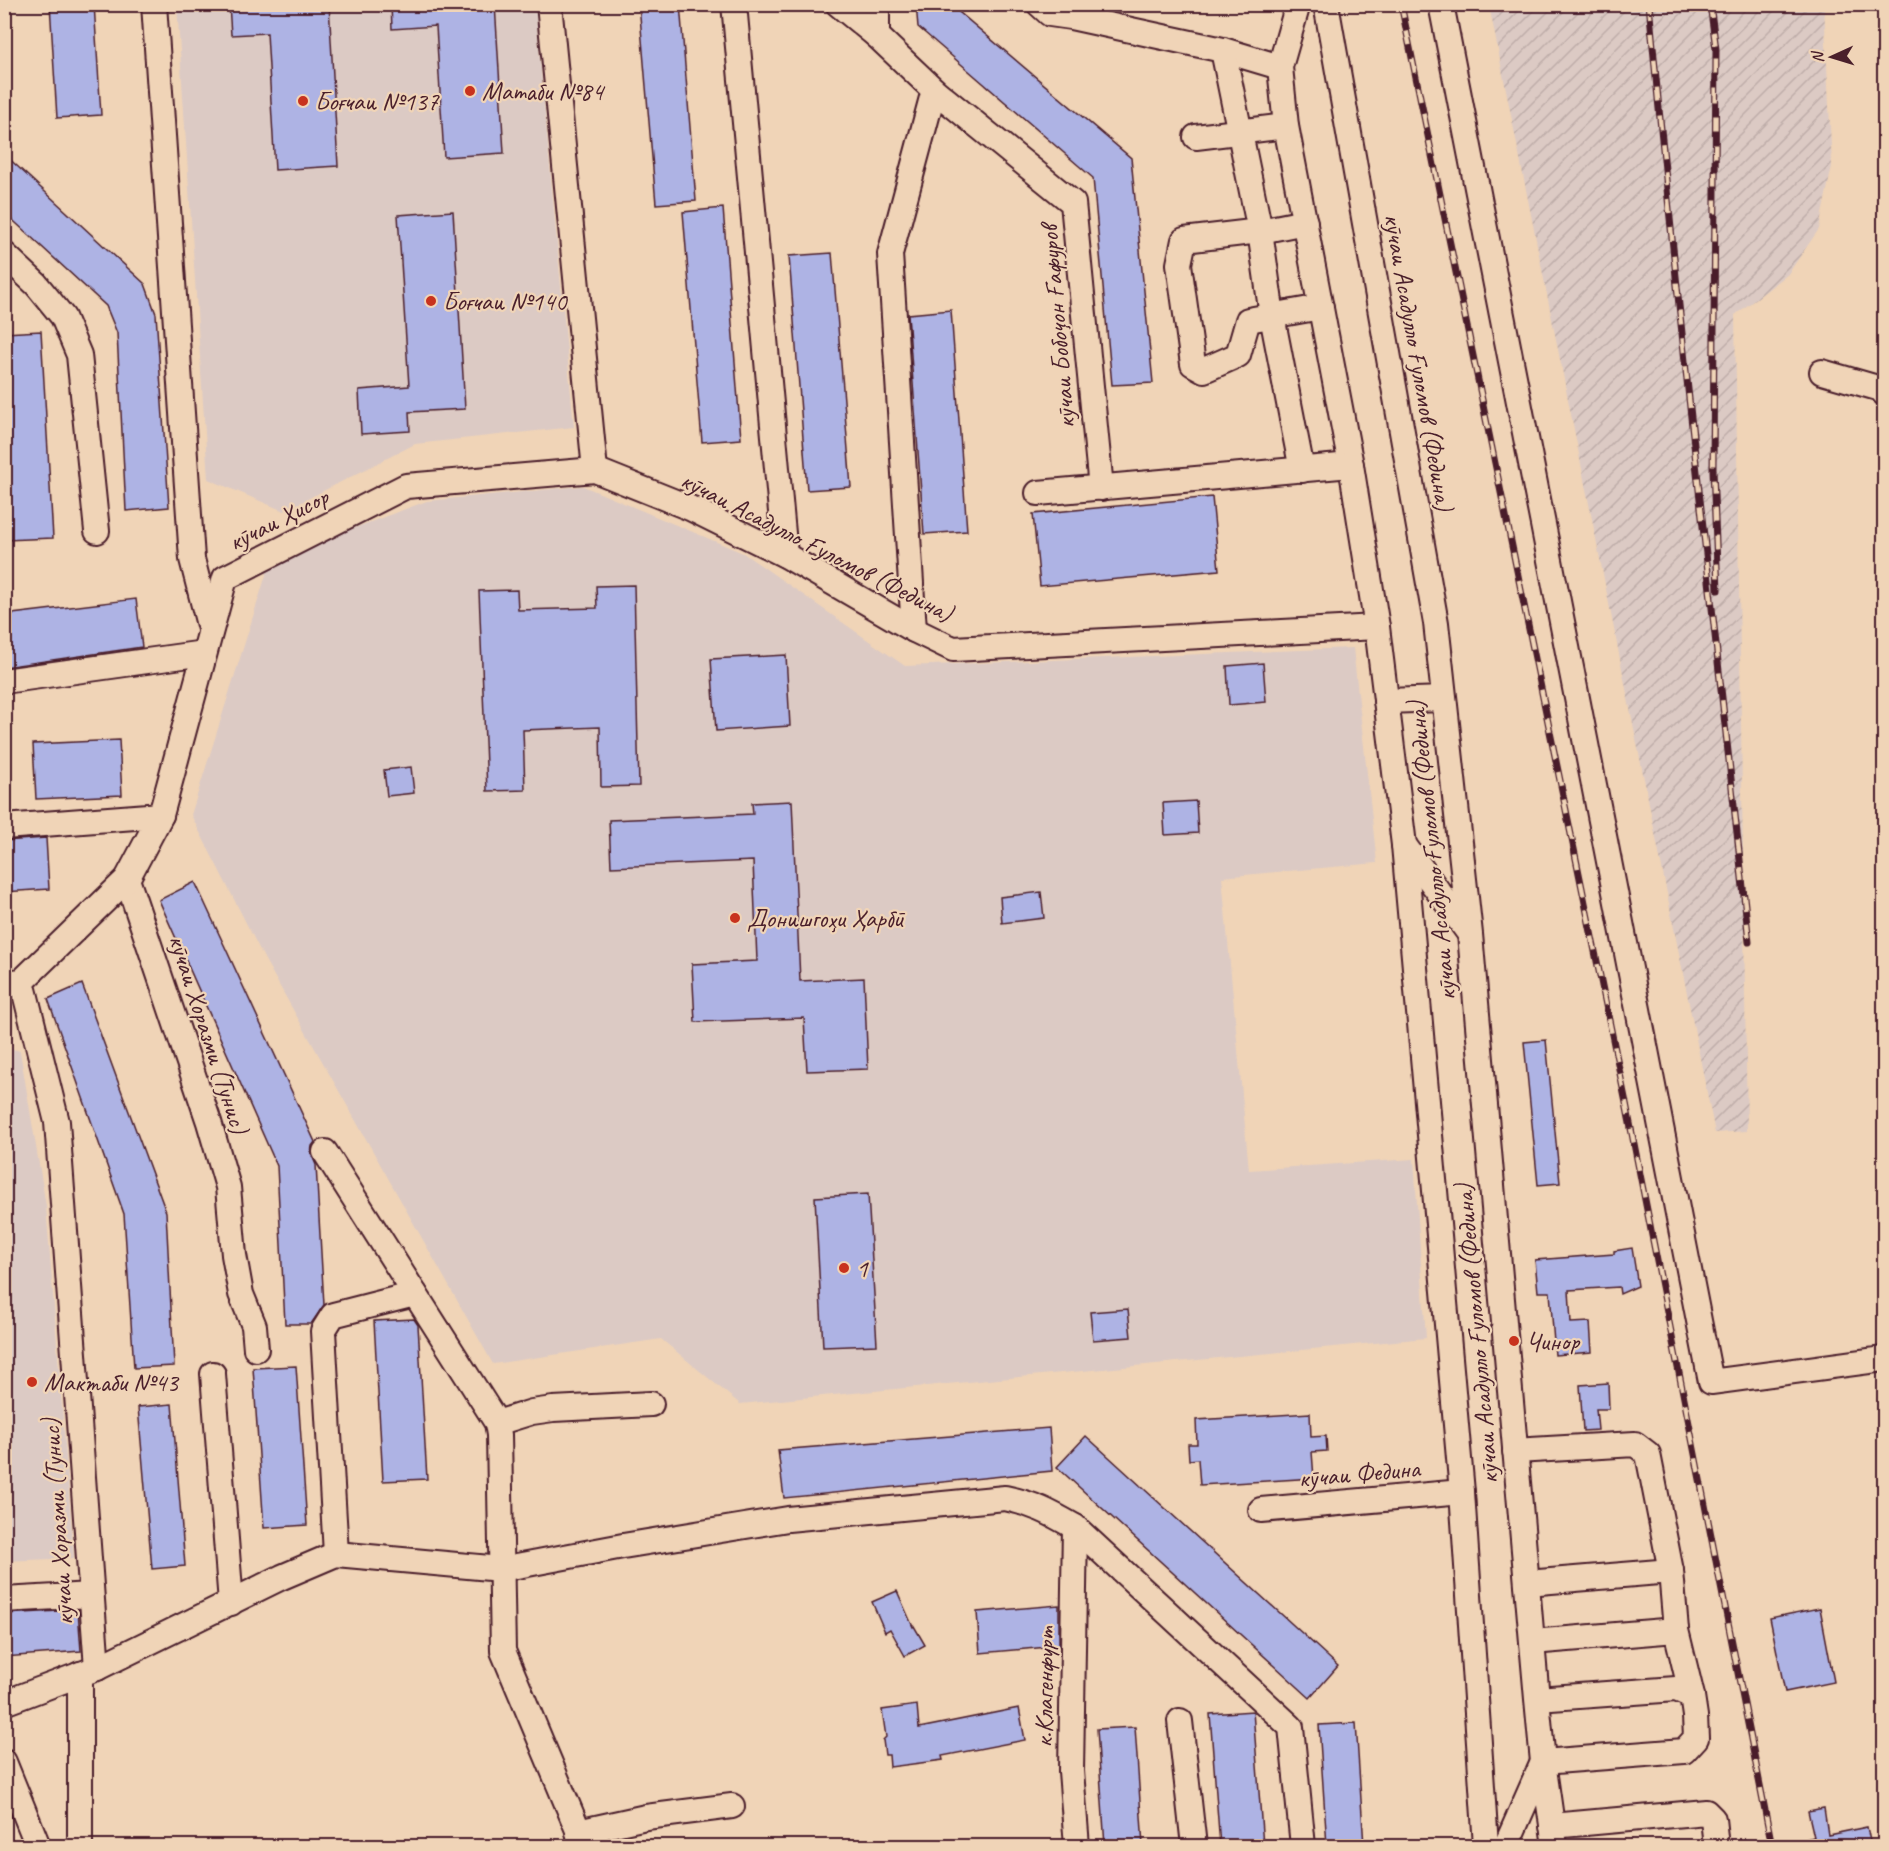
<svg xmlns="http://www.w3.org/2000/svg" width="1889" height="1851" font-family="Caveat,sans-serif">
<defs>
<pattern id="industrial-furrows" width="10" height="10" patternUnits="userSpaceOnUse" patternTransform="scale(1.5)"><rect width="10" height="10" fill="#dccac4"/><path d="M-1 1l2-2M0 10L10 0M9 11l2-2" fill="none" stroke="#beada9"/></pattern>
</defs>
<rect width="100%" height="100%" fill="#f0d4b7"/>
<filter id="ink" filterUnits="userSpaceOnUse"><feTurbulence type="fractalNoise" baseFrequency=".0167" numOctaves="2"/><feDisplacementMap in="SourceGraphic" scale="12" xChannelSelector="R" yChannelSelector="G"/><feConvolveMatrix kernelMatrix="1 2 1 2 8 2 1 2 1" color-interpolation-filters="sRGB"/></filter>
<g filter="url(#ink)">
<g fill="#dccac4">
<polygon points="177,5 535,5 574,427 415,444 284,511 208,479"/>
<polygon points="583,486 743,553 905,666 1353,648 1377,863 1222,877 1249,1170 1414,1159 1426,1338 740,1404 661,1339 493,1364 265,960 191,815 271,559 427,501"/>
<polygon points="5,1047 20,1051 46,1206 74,1558 5,1561"/>
</g>
<polygon fill="url(#industrial-furrows)" points="1489,5 1824,5 1832,166 1819,229 1788,274 1735,315 1747,1131 1715,1133"/>
<g fill="#aeb3e4" stroke="#4a1f2b" stroke-width="1.5">
<polygon points="50,4 94,4 101,115 57,118"/>
<polygon points="229,4 329,4 338,166 275,170 267,33 231,35"/>
<polygon points="391,4 495,4 504,153 444,157 436,26 392,29"/>
<polygon points="639,4 680,4 696,201 656,204"/>
<polygon points="916,4 958,4 959,12 1131,158 1153,383 1112,385 1093,178 918,27"/>
<polygon points="4,154 145,284 156,314 169,507 126,511 117,333 106,306 4,212"/>
<polygon points="723,208 741,439 702,442 683,212"/>
<polygon points="453,211 465,409 409,412 410,431 361,434 359,390 409,386 398,215"/>
<polygon points="832,253 851,487 807,490 789,256"/>
<polygon points="951,310 967,531 924,534 908,314"/>
<polygon points="41,331 53,538 5,540 4,333"/>
<polygon points="1212,497 1219,570 1040,586 1033,514"/>
<polygon points="634,585 639,786 601,787 600,727 523,730 525,790 487,791 479,591 517,590 518,610 597,608 596,586"/>
<polygon points="136,599 142,647 4,667 4,615"/>
<polygon points="786,655 790,726 716,731 711,659"/>
<polygon points="1263,663 1266,702 1229,705 1227,666"/>
<polygon points="119,740 122,795 36,799 33,744"/>
<polygon points="411,767 414,793 387,796 384,770"/>
<polygon points="792,801 800,981 864,978 868,1069 807,1071 804,1018 695,1022 692,964 757,961 753,861 611,867 609,820 753,814 752,803"/>
<polygon points="1196,801 1198,833 1165,835 1163,803"/>
<polygon points="46,838 49,889 4,892 4,841"/>
<polygon points="195,882 315,1142 312,1146 311,1153 316,1165 324,1305 311,1324 285,1324 277,1166 159,900"/>
<polygon points="1041,892 1044,918 1002,923 1000,897"/>
<polygon points="82,984 166,1212 174,1366 134,1368 124,1214 48,999"/>
<polygon points="1546,1040 1560,1183 1538,1185 1524,1042"/>
<polygon points="868,1194 877,1345 823,1347 815,1197"/>
<polygon points="1632,1248 1638,1286 1620,1294 1619,1287 1569,1290 1571,1323 1590,1322 1592,1352 1555,1355 1550,1292 1538,1292 1535,1260 1614,1254 1614,1251"/>
<polygon points="1128,1309 1131,1337 1093,1340 1090,1312"/>
<polygon points="414,1319 418,1325 427,1479 383,1481 374,1321"/>
<polygon points="296,1366 307,1525 264,1528 253,1368"/>
<polygon points="1608,1383 1609,1409 1596,1409 1598,1430 1583,1431 1580,1385"/>
<polygon points="172,1404 185,1566 152,1569 138,1407"/>
<polygon points="1310,1413 1311,1437 1326,1436 1327,1451 1312,1452 1314,1478 1200,1485 1198,1459 1189,1460 1188,1444 1197,1444 1196,1420"/>
<polygon points="1049,1428 1052,1471 784,1498 778,1450"/>
<polygon points="1086,1436 1338,1666 1310,1698 1057,1467"/>
<polygon points="897,1591 913,1627 914,1626 925,1645 905,1656 890,1629 885,1632 872,1602"/>
<polygon points="1059,1605 1059,1646 980,1653 977,1612"/>
<polygon points="1820,1608 1834,1682 1785,1692 1770,1618"/>
<polygon points="78,1610 81,1651 4,1657 4,1614"/>
<polygon points="917,1705 919,1728 1019,1708 1025,1740 942,1756 943,1760 890,1767 889,1755 885,1755 883,1740 886,1737 882,1710"/>
<polygon points="1253,1711 1263,1846 1220,1846 1210,1714"/>
<polygon points="1356,1723 1364,1846 1327,1846 1319,1725"/>
<polygon points="1135,1727 1143,1846 1105,1846 1097,1729"/>
<polygon points="1824,1808 1828,1835 1867,1827 1871,1846 1806,1846 1805,1839 1814,1837 1808,1811"/>
</g>
<g fill="none" stroke-linecap="round" stroke-linejoin="round">
<g stroke="#4a1f2b" stroke-width="28">
<g id="minor">
<polyline points="154,4 192,559 210,629"/>
<polyline points="549,4 595,470"/>
<polyline points="734,4 785,555"/>
<polyline points="838,4 877,36"/>
<polyline points="877,4 877,36 934,90 1073,203 1101,488"/>
<polyline points="1039,4 1050,14 1071,17 1223,50 1280,67"/>
<polyline points="1298,4 1280,67 1286,126 1351,465 1377,627 1404,845 1462,1492 1486,1846"/>
<polyline points="1326,4 1436,623 1470,934 1537,1699 1543,1762 1684,1751 1696,1738 1695,1716 1692,1696 1676,1689 1537,1699"/>
<polyline points="1441,4 1711,1382 1884,1359"/>
<polyline points="1223,50 1260,231 1272,316 1302,470"/>
<polyline points="1196,137 1286,126"/>
<polyline points="1305,222 1260,231 1184,240 1179,264 1193,364 1204,370 1238,355 1248,320 1321,307"/>
<polyline points="4,254 36,284 63,317 79,355 97,531"/>
<polyline points="1822,372 1881,389 1884,393"/>
<polyline points="1038,493 1351,465"/>
<polyline points="914,630 890,254 934,90"/>
<polyline points="4,681 204,653"/>
<polyline points="1386,701 1444,699"/>
<polyline points="4,827 161,815"/>
<polyline points="1404,845 1469,933"/>
<polyline points="127,879 209,1122 228,1187 234,1255 241,1294 254,1326 256,1349"/>
<polyline points="22,981 57,1122 97,1668"/>
<polyline points="4,983 22,981 127,879 161,815 225,578 406,486 595,470 690,508 785,555 914,630 953,649 1377,627"/>
<polyline points="325,1152 497,1423 499,1435 503,1651 578,1830 581,1846"/>
<polyline points="213,1374 231,1603"/>
<polyline points="497,1423 532,1412 553,1409 651,1404"/>
<polyline points="1515,1451 1635,1444 1648,1454 1671,1571 1676,1630 1692,1696"/>
<polyline points="1261,1510 1462,1492"/>
<polyline points="1075,1527 1071,1771 1077,1846"/>
<polyline points="336,1554 323,1331 333,1315 415,1294"/>
<polyline points="1527,1583 1671,1571"/>
<polyline points="4,1600 91,1595"/>
<polyline points="1532,1642 1676,1630"/>
<polyline points="80,1674 80,1846"/>
<path d="M4 1703 97 1668 282 1577 336 1554 501 1569 623 1546 788 1519 1005 1498C1034 1504 1049 1512 1075 1527L1291 1727 1303 1846"/>
<polyline points="1180,1721 1194,1846"/>
<polyline points="4,1762 38,1846"/>
<polyline points="1552,1826 1706,1812 1713,1819 1716,1846"/>
<polyline points="578,1832 646,1817 732,1806"/>
<polyline points="1506,1846 1543,1762 1555,1846"/>
</g>
</g>
<use href="#minor" stroke="#f0d4b7" stroke-width="24"/>
<g stroke="#4a1f2b" stroke-width="7">
<g id="rail">
<polyline points="1401,4 1626,1103 1772,1846"/>
<path d="M1649 4C1678 317 1715 630 1749 942"/>
<polyline points="1710,4 1716,49 1713,470 1718,590"/>
</g>
</g>
<use href="#rail" stroke="#f0d4b7" stroke-width="4.5" stroke-dasharray="14" stroke-linecap="butt"/>
</g>
</g>
<g fill="#c8321e" stroke="#f0d4b7" stroke-width="2">
<circle cx="470" cy="91" r="6"/>
<circle cx="303" cy="101" r="6"/>
<circle cx="431" cy="301" r="6"/>
<circle cx="735" cy="918" r="6"/>
<circle cx="844" cy="1268" r="6"/>
<circle cx="1514" cy="1341" r="6"/>
<circle cx="32" cy="1382" r="6"/>
</g>
<g text-anchor="middle" stroke-width="4.5" stroke-linejoin="round" paint-order="stroke">
<g font-size="26" fill="#4a1f2b" stroke="#f0d4b7" text-anchor="start">
<text x="482" y="100">Матаби №84</text>
<text x="315" y="110">Боғчаи №137</text>
<text x="443" y="310">Боғчаи №140</text>
<text x="747" y="927">Донишгоҳи Ҳарбӣ</text>
<text x="856" y="1277">1</text>
<text x="1526" y="1350">Чинор</text>
<text x="44" y="1391">Мактаби №43</text>
</g>
<g font-size="26" fill="#4a1f2b" stroke="#f0d4b7">
<text transform="translate(1057 327) rotate(-95)" y="9">кӯчаи Бобоҷон Ғафуров</text>
<text transform="translate(1419 362) rotate(80)" y="9">кӯчаи Асадулло Ғуломов (Федина)</text>
<text transform="translate(278 519) rotate(-27)" y="9">кӯчаи Ҳисор</text>
<text transform="translate(817 546) rotate(27)" y="9">кӯчаи Асадулло Ғуломов (Федина)</text>
<text transform="translate(1431 851) rotate(-96)" y="9">кӯчаи Асадулло Ғуломов (Федина)</text>
<text transform="translate(209 1034) rotate(72)" y="9">кӯчаи Хоразми (Тунис)</text>
<text transform="translate(1476 1334) rotate(-95)" y="9">кӯчаи Асадулло Ғуломов (Федина)</text>
<text transform="translate(1359 1473) rotate(-5)" y="9">кӯчаи Федина</text>
<text transform="translate(57 1522) rotate(-94)" y="9">кӯчаи Хоразми (Тунис)</text>
<text transform="translate(1044 1687) rotate(-89)" y="9">к.Клагенфурт</text>
</g>
</g>
<rect width="1889" height="1851" fill="none" stroke="#f0d4b7" stroke-width="24"/>
<rect x="12" y="12" width="1865" height="1827" fill="none" stroke="#4a1f2b" stroke-width="2" filter="url(#ink)"/>
<g transform="translate(1832 57) rotate(266)" stroke="#f0d4b7" stroke-width="4.5" paint-order="stroke">
<path d="M0-4.5L10 22L0 15L-10 22Z" fill="#4a1f2b"/>
<text y="-9" font-size="16" font-weight="bold" text-anchor="middle" fill="#4a1f2b">N</text>
</g>
</svg>
